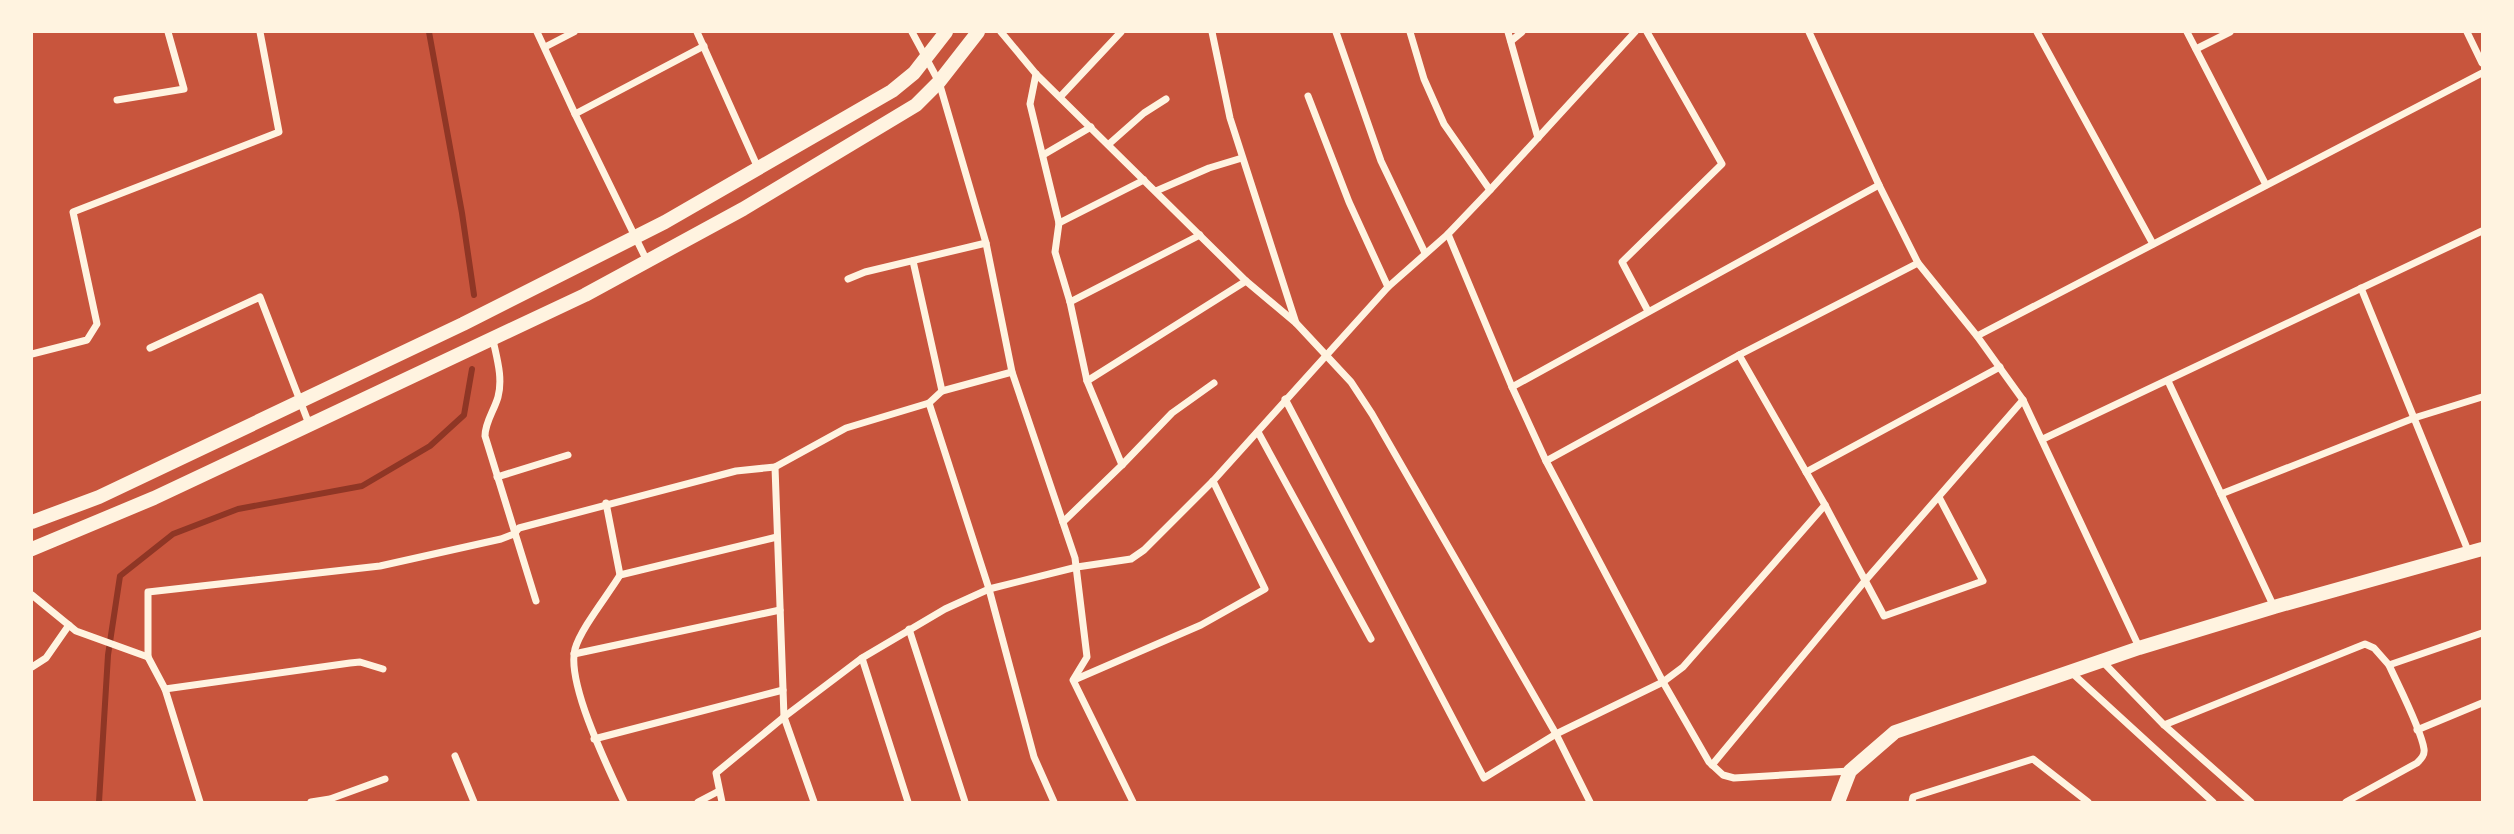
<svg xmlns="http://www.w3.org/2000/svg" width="2514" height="834" font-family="Signika,sans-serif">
<rect width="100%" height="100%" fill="#c8553d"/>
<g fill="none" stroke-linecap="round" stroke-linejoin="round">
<g stroke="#8f3625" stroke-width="6">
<polyline points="429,32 462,213 474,295"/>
<polyline points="99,802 108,655 120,576 173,534 238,509 362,486 430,446 464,415 472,369"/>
</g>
<g stroke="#fff3e0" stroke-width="7">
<polyline points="537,32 575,114 647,261"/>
<polyline points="697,32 758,168"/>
<polyline points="912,32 939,82 986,243 1012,372 1075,558 1087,657 1073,680 1133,802"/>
<polyline points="1001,32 1036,74 1246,281 1296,323 1351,382 1372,414 1556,734 1590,802"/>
<polyline points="1212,32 1230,118 1296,323"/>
<polyline points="1336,32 1381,161 1425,253"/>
<polyline points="1410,32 1424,79 1444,124 1490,190"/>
<polyline points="1508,32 1538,138"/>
<polyline points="1647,32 1722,164 1622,262 1648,311"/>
<polyline points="1809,32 1879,185 1918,263 1977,336 2023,400 2139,647"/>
<polyline points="2037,32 2153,244"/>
<polyline points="2187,32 2266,185"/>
<polyline points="2467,32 2482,63"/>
<polyline points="1511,41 1522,32"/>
<polyline points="545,47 574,32"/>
<polyline points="2196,49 2230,32"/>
<polyline points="1036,74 1030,104 1059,223 1055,252 1070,302 1087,381 1122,465"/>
<polyline points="1061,96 1121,32"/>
<polyline points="1308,96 1349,202 1388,287"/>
<polyline points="117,100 184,89 168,32"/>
<polyline points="575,114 704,46"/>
<polyline points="1109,144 1144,113 1166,99"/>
<polyline points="1043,155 1091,127"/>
<polyline points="1156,191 1209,168 1242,158"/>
<polyline points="1059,223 1144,180"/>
<polyline points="1448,234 1512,387 1546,461 1663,682 1709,762 1723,775 1734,778 1850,771"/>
<polyline points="913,261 942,391"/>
<polyline points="848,279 865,272 986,243"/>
<polyline points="2361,288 2469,553"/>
<polyline points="1070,302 1200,235"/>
<polyline points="1977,336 2482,73"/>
<path d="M493 340C497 359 503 378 498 397 494 411 485 422 485 436L536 601"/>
<polyline points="150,348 260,297 309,424"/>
<polyline points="32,354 87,340 97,324 73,212 279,132 260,32"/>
<polyline points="1739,355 1825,505 1884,616 1983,581 1939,497"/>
<polyline points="1087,381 1246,281"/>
<polyline points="2168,381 2274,607"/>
<polyline points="1512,387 1879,185"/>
<polyline points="1285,399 1484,778 1556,734 1663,682 1683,667 1825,505"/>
<polyline points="929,403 989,589 1034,757 1054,802"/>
<polyline points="1258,432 1371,639"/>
<polyline points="2043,439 2482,231"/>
<polyline points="1546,461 1739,355 1918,263"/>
<polyline points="775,467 784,717 814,802"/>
<polyline points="1806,472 2000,367"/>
<polyline points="497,477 568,455"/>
<polyline points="2221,494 2414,418 2482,397"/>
<path d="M606 503 620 575C608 595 581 628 575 649 566 683 609 770 624 802"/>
<polyline points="1063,522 1122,465 1172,413 1214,383"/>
<polyline points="620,575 777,537"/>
<polyline points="32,595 76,631 148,657"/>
<polyline points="909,629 965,802"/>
<polyline points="574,654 780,610"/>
<polyline points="862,658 908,802"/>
<polyline points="2103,662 2164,725 2251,802"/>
<polyline points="32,667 46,658 69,625"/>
<polyline points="2072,673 2213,802"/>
<polyline points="1074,680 1201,625 1265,589 1213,481"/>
<polyline points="165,689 350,663 360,662 383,669"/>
<polyline points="2164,725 2365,644 2374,648 2389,665 2482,633"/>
<polyline points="2417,730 2482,703"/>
<polyline points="594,739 783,690"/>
<polyline points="455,756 474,802"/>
<polyline points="1712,765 1864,582 2023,400"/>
<polyline points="200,802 165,689 148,657 148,592 380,566 501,539 514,534 519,528 736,471 775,467 846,428 929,403 942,391 1012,372"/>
<polyline points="311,802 330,799 385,779"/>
<polyline points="698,802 719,791"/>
<polyline points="722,802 716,773 784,717 862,658 945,609 989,589 1077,567 1131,559 1144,550 1213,481 1388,287 1448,234 1490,190 1635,32"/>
<polyline points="1912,802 1913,797 2033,759 2088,802"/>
<path d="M2346 802 2417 763C2421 759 2425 755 2424 749 2421 729 2398 685 2389 665"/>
</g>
<g stroke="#fff3e0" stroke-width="14">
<polyline points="32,522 99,497 463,324 665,222 892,91 914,73 946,32"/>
<polyline points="32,549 154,498 585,295 743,209 916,105 939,82 978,32"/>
<polyline points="1838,802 1850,771 1895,732 2139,648 2274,607 2482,549"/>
</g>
</g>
<rect width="2514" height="834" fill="none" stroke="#fff3e0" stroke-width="66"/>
</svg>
